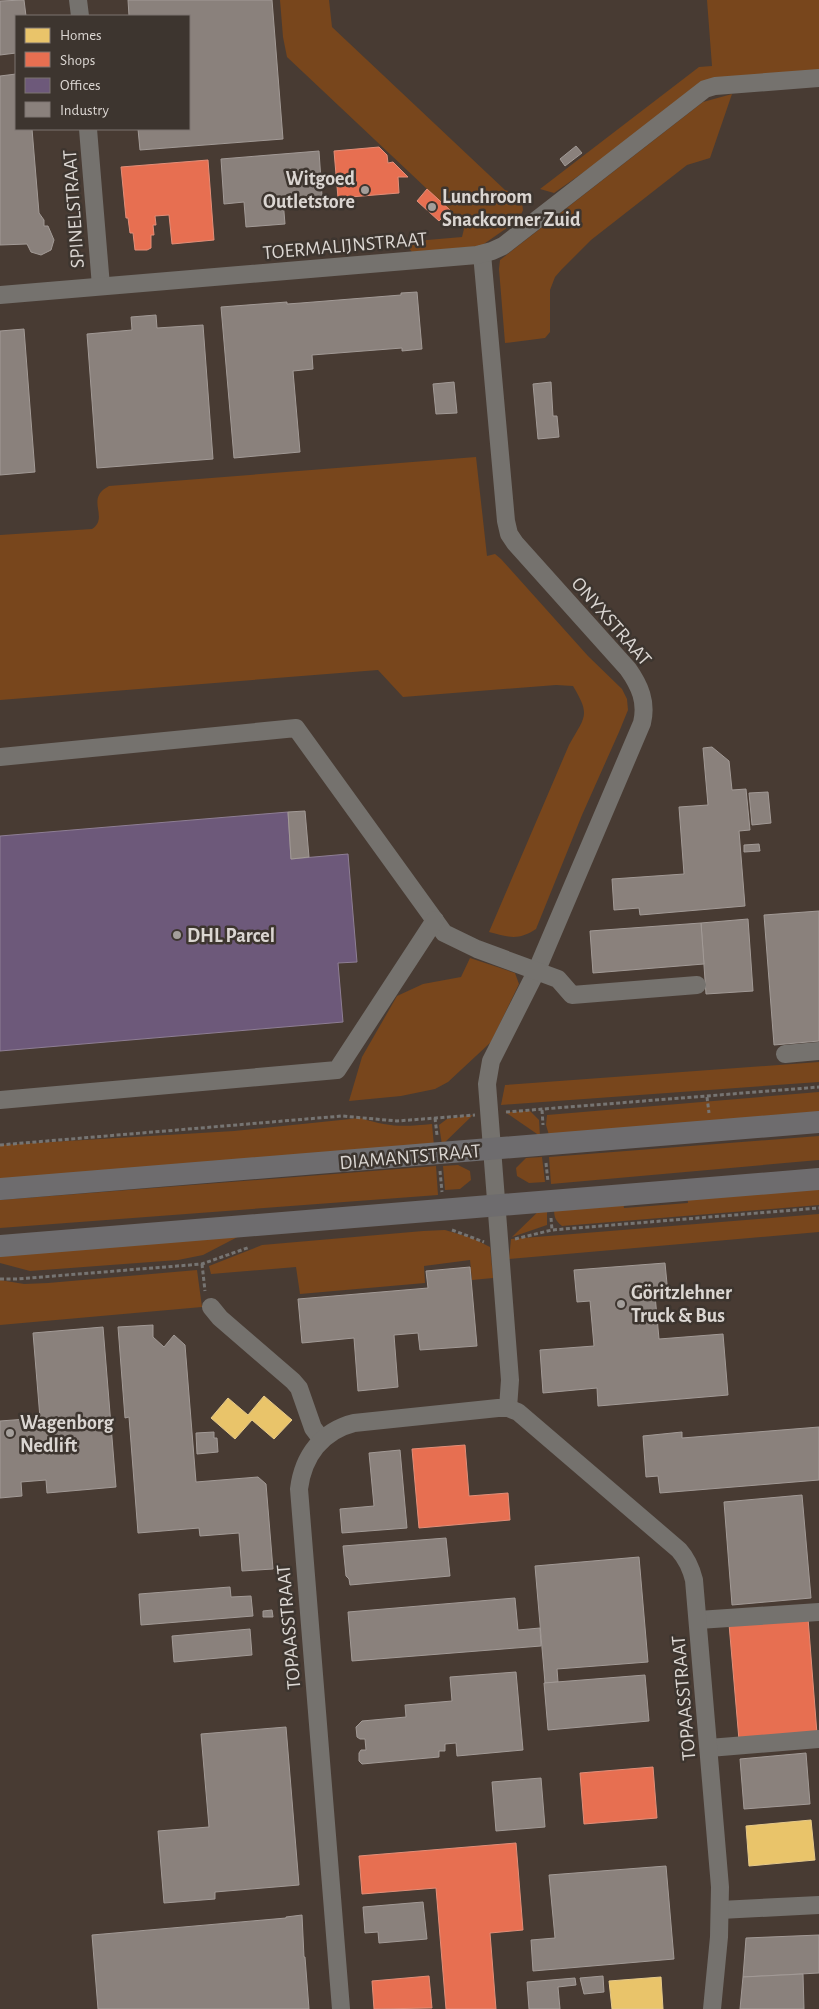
<svg xmlns="http://www.w3.org/2000/svg" width="819" height="2009" font-family="'Alegreya Sans',sans-serif">
<rect width="100%" height="100%" fill="#3a3632"/>
<path fill="#483b33" fill-rule="evenodd" d="M0 0H819V2009H0ZM16 16H189V129H16Z"/>
<g fill="#78461c">
<polygon points="280,0 329,0 332,27 505,190 514,193 522,203 523,210 520,217 514,223 481,246 412,252 404,242 462,237 464,229 461,221 287,57 283,37"/>
<polygon points="707,0 819,0 819,70 718,78 554,193 540,189 699,67 712,66"/>
<polygon points="732,94 710,158 687,165 591,240 562,269 555,277 550,290 550,332 545,338 505,343 499,269 500,260 703,102"/>
<path d="M476 457 487 556 495 554 501 559 588 656 622 689 627 699 628 710 619 732 582 815 536 929C518 941 509 937 489 932L569 745C585 716 591 716 573 686L556 685 403 697 378 670 0 700V535L92 529C110 517 84 499 109 486Z"/>
<polygon points="470,958 515,973 519,984 491,1042 448,1082 435,1089 401,1096 349,1101 362,1057 397,996 423,984 461,977"/>
<polygon points="819,1062 819,1082 501,1105 505,1085"/>
<polygon points="819,1092 819,1114 549,1135 546,1125 547,1115"/>
<polygon points="530,1111 539,1120 540,1136 505,1112"/>
<polygon points="473,1115 442,1145 439,1125 447,1119"/>
<path d="M360 1118C389 1127 402 1127 432 1124L434 1146 0 1179V1145L234 1131Z"/>
<polygon points="819,1136 819,1160 551,1184 549,1157"/>
<polygon points="542,1157 545,1182 529,1183 517,1176 516,1168 526,1158"/>
<polygon points="458,1165 470,1171 471,1180 460,1189 445,1190 443,1166"/>
<polygon points="436,1166 438,1195 0,1228 0,1200"/>
<path d="M819 1183V1205L562 1226C554 1220 554 1215 554 1206L623 1200 624 1208 688 1203 687 1194Z"/>
<polygon points="547,1203 547,1225 512,1237"/>
<polygon points="819,1214 819,1232 509,1259 511,1239"/>
<polygon points="445,1230 472,1238 490,1247 493,1278 472,1280 470,1260 424,1266 425,1283 300,1294 296,1267 211,1274 209,1266 262,1245 423,1231"/>
<polygon points="249,1231 203,1255 178,1260 30,1271 0,1263 0,1248"/>
<polygon points="197,1270 202,1307 0,1325 0,1280 24,1284 48,1283"/>
</g>
<g fill="#e9c46a" stroke="#e5c989">
<polygon points="264,1396 292,1420 274,1439 252,1420 235,1439 211,1418 228,1398 248,1415"/>
<polygon points="811,1820 815,1860 749,1866 746,1826"/>
<polygon points="661,1977 663,2009 612,2009 609,1981"/>
</g>
<g fill="#e76f51" stroke="#e38e78">
<polygon points="379,147 387,155 388,163 393,162 408,177 398,177 399,193 338,198 334,151"/>
<polygon points="208,160 214,240 172,244 169,215 155,216 156,225 153,225 154,235 151,235 151,248 147,250 135,250 133,233 130,233 128,218 126,218 121,167"/>
<polygon points="427,189 450,210 439,221 417,201"/>
<polygon points="465,1445 469,1496 508,1493 510,1520 419,1528 412,1449"/>
<polygon points="808,1618 817,1734 739,1740 729,1624"/>
<polygon points="653,1767 657,1818 584,1824 580,1773"/>
<polygon points="516,1843 523,1930 490,1933 496,2009 446,2009 436,1888 362,1894 359,1856"/>
<polygon points="429,1976 432,2008 374,2009 372,1981"/>
</g>
<polygon fill="#6d597a" stroke="#8e7e94" points="288,812 291,859 348,854 357,962 338,963 343,1022 0,1051 0,836"/>
<g fill="#8a817c" stroke="#a29a96">
<polygon points="24,0 26,16 16,16 16,53 0,55 0,1"/>
<polygon points="128,0 272,0 283,139 140,150 138,129 189,129 189,16 129,16"/>
<polygon points="16,74 16,129 32,129 39,213 44,220 44,226 48,226 54,240 51,250 41,255 31,252 27,244 0,245 0,76"/>
<polygon points="576,146 582,153 565,166 560,159"/>
<polygon points="319,151 322,196 283,200 285,224 246,227 244,202 224,204 221,159"/>
<polygon points="417,292 422,349 402,351 402,348 312,355 313,369 293,371 300,452 234,458 221,307 287,302 287,304 301,303 401,295 401,293"/>
<polygon points="156,315 157,328 203,325 213,459 97,468 87,334 132,330 131,317"/>
<polygon points="24,329 35,472 0,475 0,331"/>
<polygon points="454,382 457,413 436,414 433,384"/>
<polygon points="551,382 553,416 557,416 559,437 538,439 533,384"/>
<polygon points="712,747 729,761 732,790 746,789 750,830 739,831 745,906 640,915 639,908 614,910 612,879 684,874 679,807 708,805 703,748"/>
<polygon points="768,792 771,823 752,825 749,793"/>
<polygon points="305,811 309,857 291,859 288,812"/>
<polygon points="759,844 760,851 744,852 744,845"/>
<polygon points="819,911 819,1041 774,1045 764,915"/>
<polygon points="748,919 753,991 706,994 701,923"/>
<polygon points="701,923 704,964 593,973 590,931"/>
<polygon points="665,1263 668,1294 655,1295 659,1339 723,1334 728,1395 598,1406 597,1388 543,1393 540,1350 594,1346 590,1301 577,1302 574,1270"/>
<polygon points="470,1267 477,1346 420,1350 418,1333 394,1335 398,1387 358,1391 354,1338 302,1343 298,1299 428,1288 426,1271"/>
<polygon points="153,1325 153,1337 164,1347 174,1335 185,1345 196,1482 258,1477 266,1484 273,1569 242,1571 239,1533 200,1536 199,1528 138,1533 129,1417 125,1418 118,1327"/>
<polygon points="103,1327 116,1487 47,1493 46,1480 21,1482 22,1496 0,1498 0,1421 40,1418 33,1333"/>
<polygon points="819,1427 819,1480 660,1493 658,1476 646,1477 643,1436 682,1432 682,1438"/>
<polygon points="214,1432 214,1438 217,1438 218,1452 197,1454 196,1433"/>
<polygon points="400,1450 407,1528 342,1533 340,1509 374,1506 369,1453"/>
<polygon points="802,1495 811,1598 732,1605 724,1502"/>
<polygon points="446,1538 450,1576 350,1585 349,1579 346,1576 343,1546"/>
<polygon points="639,1557 648,1662 557,1669 558,1682 545,1683 535,1566"/>
<polygon points="230,1587 231,1597 251,1596 253,1616 141,1625 139,1594"/>
<polygon points="515,1598 518,1630 540,1628 541,1646 352,1661 348,1612"/>
<polygon points="272,1610 273,1617 263,1617 263,1611"/>
<polygon points="250,1629 252,1655 174,1662 172,1636"/>
<polygon points="516,1672 523,1750 457,1756 456,1743 445,1744 445,1751 439,1751 439,1757 362,1764 359,1761 359,1753 361,1750 366,1750 365,1739 360,1739 357,1737 356,1727 362,1721 406,1717 405,1705 452,1701 450,1677"/>
<polygon points="645,1675 649,1721 548,1730 544,1683"/>
<polygon points="286,1727 299,1885 215,1892 215,1899 164,1903 158,1831 209,1827 201,1734"/>
<polygon points="806,1753 810,1804 744,1809 740,1759"/>
<polygon points="541,1778 545,1827 496,1831 492,1782"/>
<polygon points="666,1866 674,1959 533,1971 531,1940 555,1938 549,1875"/>
<polygon points="423,1902 427,1939 379,1943 378,1932 365,1933 363,1907"/>
<polygon points="302,1915 304,1957 305,1957 309,2009 98,2009 92,1935 286,1918 286,1917"/>
<polygon points="819,1935 819,1973 743,1977 746,1938"/>
<polygon points="803,1974 804,2009 740,2009 743,1977"/>
<polygon points="603,1976 604,1992 584,1994 580,1978"/>
<polygon points="575,1978 576,1985 558,1987 560,2009 529,2009 527,1982"/>
</g>
<g fill="none" stroke-linecap="round" stroke-linejoin="round">
<g stroke="#767472" stroke-width="3" stroke-dasharray="4 2.5" stroke-linecap="butt">
<polyline points="707,1097 709,1113"/>
<polyline points="542,1110 543,1125"/>
<polyline points="506,1112 819,1087"/>
<polyline points="435,1118 437,1135"/>
<polyline points="0,1145 342,1116 397,1121 475,1115"/>
<polyline points="546,1163 548,1182"/>
<polyline points="440,1171 442,1192"/>
<polyline points="551,1218 552,1230"/>
<polyline points="452,1230 484,1242"/>
<polyline points="515,1239 552,1230 819,1208"/>
<polyline points="202,1264 205,1291"/>
<polyline points="0,1279 17,1279 202,1264 250,1247"/>
</g>
<g stroke="#75726e" stroke-width="18">
<polyline points="78,0 80,16"/>
<polyline points="88,129 101,286"/>
<path d="M482 254 506 521 509 534 515 543 628 669C640 686 647 702 642 723L536 972 491 1061 487 1084 510 1380 508 1408"/>
<polyline points="0,295 477,255 492,251 503,246 705,89 715,86 819,78"/>
<polyline points="0,757 296,728 444,933 477,949 558,979 572,995 697,985"/>
<polyline points="785,1054 819,1051"/>
<polyline points="0,1100 337,1070 435,920"/>
<polyline points="211,1307 220,1318 293,1381 299,1388 313,1428 322,1440"/>
<polyline points="698,1620 819,1612"/>
<polyline points="709,1748 819,1739"/>
<polyline points="720,1910 819,1905"/>
<path d="M341 2009 299 1489C303 1456 322 1431 354 1423L498 1408H508L518 1412 679 1550C687 1559 691 1568 694 1580L720 1887 719 1937 712 2009"/>
</g>
<g stroke="#6e6c6e" stroke-width="22">
<polyline points="0,1189 819,1122"/>
<polyline points="0,1246 819,1179"/>
</g>
</g>
<g fill="#a39e9a" stroke="#3d352f" stroke-width="2">
<circle cx="365" cy="190" r="5"/>
<circle cx="432" cy="207" r="5"/>
<circle cx="177" cy="935" r="5"/>
<circle cx="621" cy="1304" r="5"/>
<circle cx="10" cy="1433" r="5"/>
</g>
<g text-anchor="middle" stroke-width="5" stroke-linejoin="round" paint-order="stroke">
<g font-size="20" font-weight="bold" fill="#dbd6d2" stroke="#3d352f" text-anchor="start">
<text x="355" y="185" text-anchor="end">Witgoed<tspan x="355" dy="23">Outletstore</tspan></text>
<text x="442" y="203">Lunchroom<tspan x="442" dy="23">Snackcorner Zuid</tspan></text>
<text x="187" y="942">DHL Parcel</text>
<text x="631" y="1299">Göritzlehner<tspan x="631" dy="23">Truck &amp; Bus</tspan></text>
<text x="20" y="1429">Wagenborg<tspan x="20" dy="23">Nedlift</tspan></text>
</g>
<g font-size="20" fill="#dbd6d2" stroke="#3d352f">
<text transform="translate(73 209) rotate(-94)" y="7">SPINELSTRAAT</text>
<text transform="translate(345 245) rotate(-5)" y="7">TOERMALIJNSTRAAT</text>
<text transform="translate(612 621) rotate(49)" y="7">ONYXSTRAAT</text>
<text transform="translate(410 1156) rotate(-5)" y="7">DIAMANTSTRAAT</text>
<text transform="translate(288 1627) rotate(-95)" y="7">TOPAASSTRAAT</text>
<text transform="translate(683 1698) rotate(-95)" y="7">TOPAASSTRAAT</text>
</g>
</g>
<rect x="15" y="15" width="175" height="115" fill="#3d352f" stroke="#7c7570"/>
<rect x="25" y="28" width="25" height="15" fill="#e9c46a" stroke="#7c7570"/>
<text x="60" y="40" font-size="15" fill="#dbd6d2">Homes</text>
<rect x="25" y="52" width="25" height="15" fill="#e76f51" stroke="#7c7570"/>
<text x="60" y="65" font-size="15" fill="#dbd6d2">Shops</text>
<rect x="25" y="78" width="25" height="15" fill="#6d597a" stroke="#7c7570"/>
<text x="60" y="90" font-size="15" fill="#dbd6d2">Offices</text>
<rect x="25" y="102" width="25" height="15" fill="#8a817c" stroke="#7c7570"/>
<text x="60" y="115" font-size="15" fill="#dbd6d2">Industry</text>
</svg>
